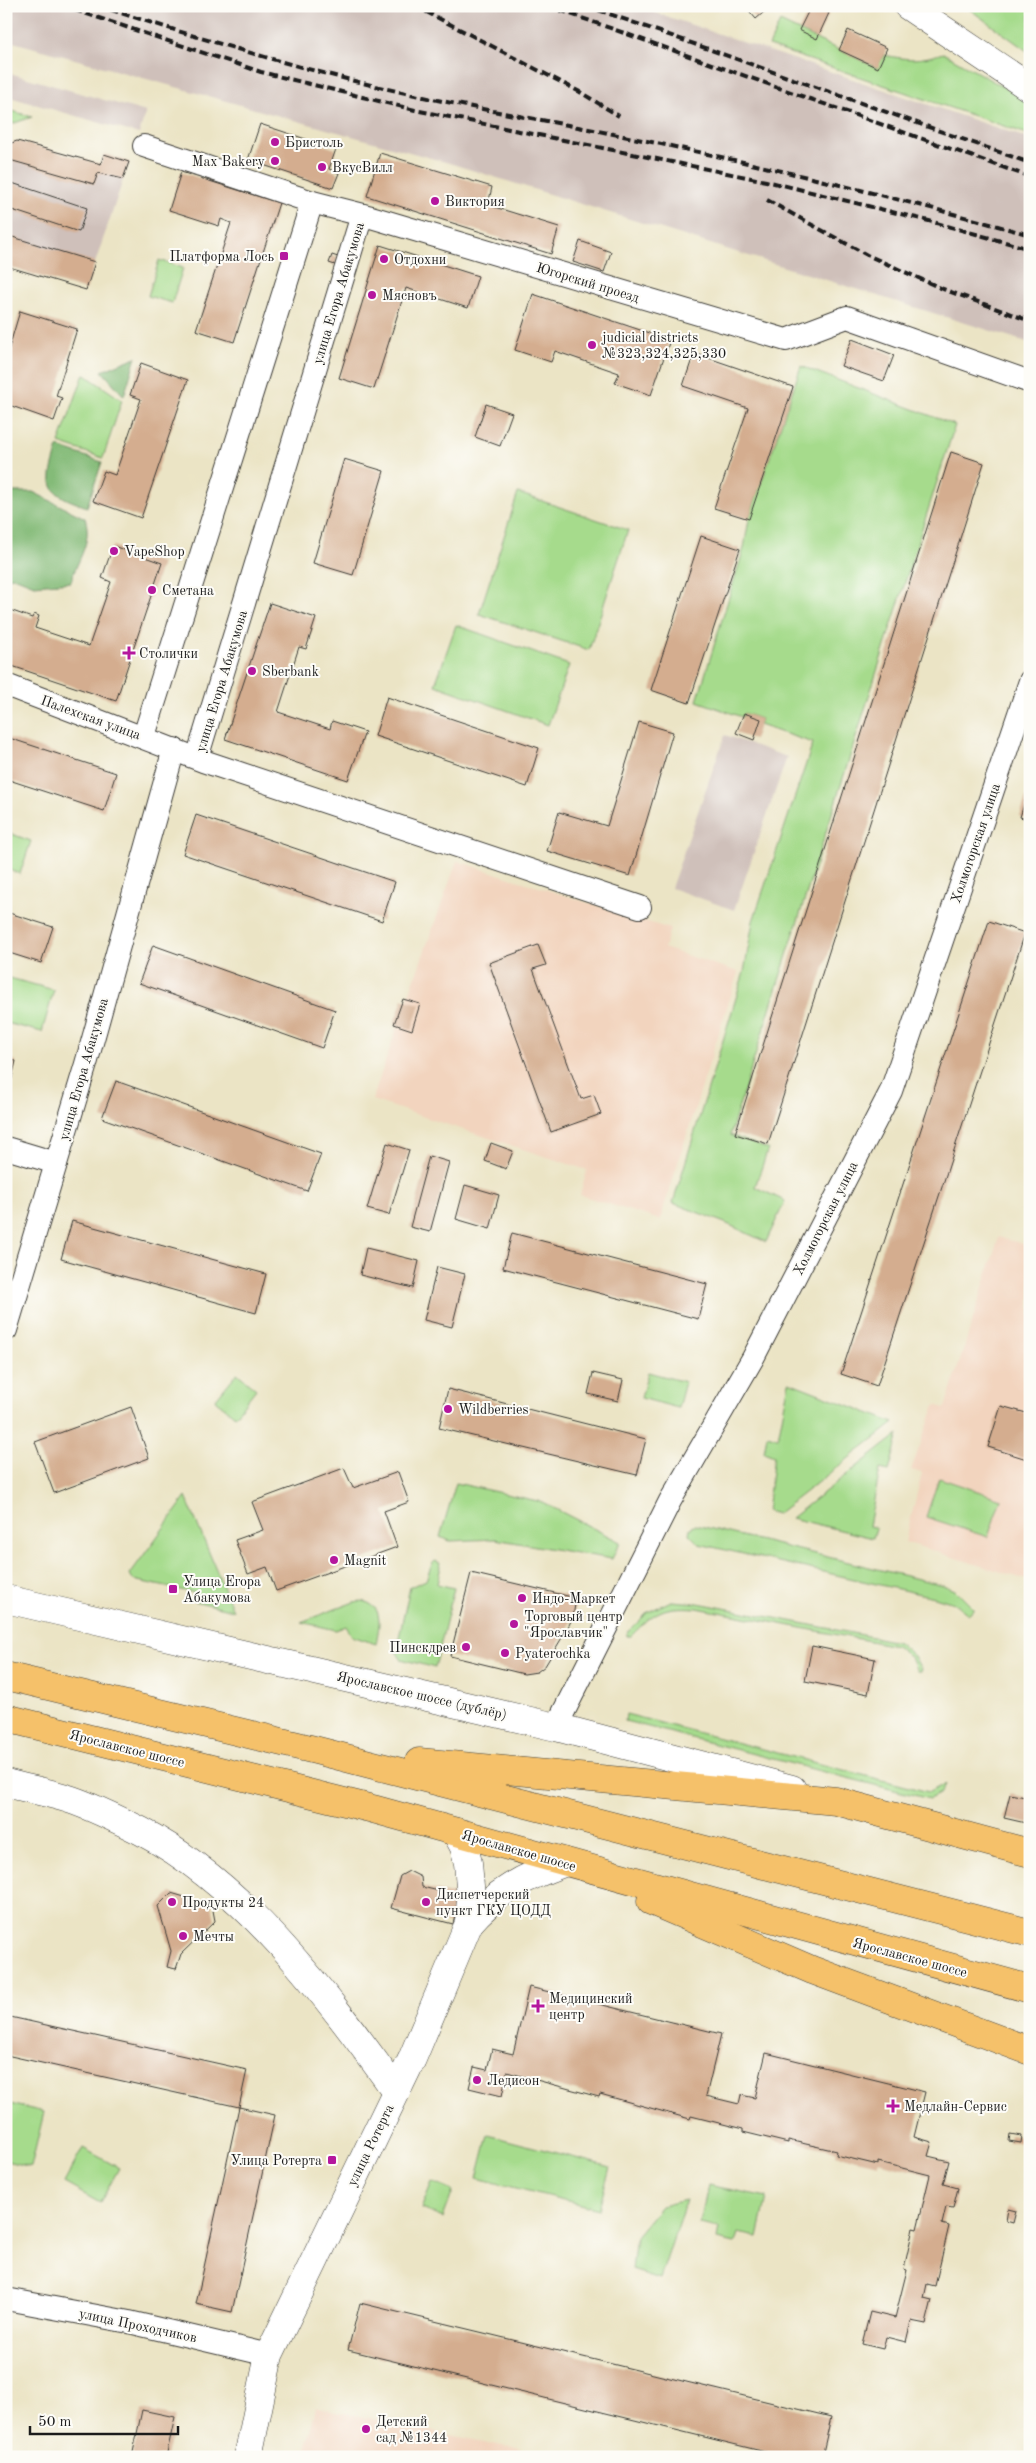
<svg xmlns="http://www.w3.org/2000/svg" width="1036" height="2463" font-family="'Old Standard TT',serif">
<rect width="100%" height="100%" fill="#fdfcf7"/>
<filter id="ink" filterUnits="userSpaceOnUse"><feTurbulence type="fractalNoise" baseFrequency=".02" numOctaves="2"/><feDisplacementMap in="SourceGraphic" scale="10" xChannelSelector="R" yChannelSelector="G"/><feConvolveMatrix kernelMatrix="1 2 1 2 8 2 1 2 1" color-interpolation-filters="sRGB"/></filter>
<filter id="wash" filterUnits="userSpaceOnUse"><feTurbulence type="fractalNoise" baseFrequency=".0096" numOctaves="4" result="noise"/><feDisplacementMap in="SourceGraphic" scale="20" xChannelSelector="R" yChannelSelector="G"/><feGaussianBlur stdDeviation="1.12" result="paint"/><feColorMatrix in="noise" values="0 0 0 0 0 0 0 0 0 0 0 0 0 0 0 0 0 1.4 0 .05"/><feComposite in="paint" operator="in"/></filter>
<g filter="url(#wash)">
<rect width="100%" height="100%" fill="#ebe4c5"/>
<g fill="#f2d4be">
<polygon points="457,861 670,929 664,948 738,972 660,1220 580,1195 587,1170 372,1100 398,1025 412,1029 420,1005 407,1000"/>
<polygon points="999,1237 1030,1246 1030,1581 905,1542 922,1473 911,1470 935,1405 945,1408"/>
<polygon points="316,2407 526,2451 528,2457 304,2457"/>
</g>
<g fill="#cfc0ba">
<polygon points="6,6 636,6 1030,139 1030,343 449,163 6,40"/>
<polygon points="6,72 146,112 139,134 6,96"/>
<polygon points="17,141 100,164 104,154 129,162 86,290 6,266 6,145"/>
<polygon points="725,735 787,757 734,910 671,888"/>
</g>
<g fill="#a6db8c" stroke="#617c54">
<polygon points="965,6 1030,6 1030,53"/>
<path d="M780 22 877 68 884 55C908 60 919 61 943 53L1030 102V135L769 46Z"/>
<polygon points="6,109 32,117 6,126"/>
<polygon points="159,260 183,268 172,303 148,296"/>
<polygon points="801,366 955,425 730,1135 768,1149 755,1187 785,1201 766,1242 725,1223 673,1203 744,972 753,921 813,743 759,725 761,719 744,713 742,717 697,701 744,548 749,519"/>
<polygon points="84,374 122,400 103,458 59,443"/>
<polygon points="518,493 628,530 589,650 479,614"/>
<polygon points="456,625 569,665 548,725 435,685"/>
<polygon points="6,832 31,841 20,874 6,869"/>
<polygon points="6,977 54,990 42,1032 6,1023"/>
<polygon points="648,1372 685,1382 678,1408 641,1398"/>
<polygon points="237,1373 256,1389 235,1416 215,1400"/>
<polygon points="789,1382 894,1423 777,1514 767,1511 774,1456 764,1452 767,1435 778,1438"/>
<polygon points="899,1434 889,1471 880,1469 869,1526 876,1528 873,1538 791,1518"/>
<polygon points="939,1478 1001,1499 988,1537 926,1517"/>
<polygon points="456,1483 542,1502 620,1542 612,1559 495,1539 450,1541 440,1537"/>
<polygon points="186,1497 233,1610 194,1601 195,1593 133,1580 130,1574"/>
<polygon points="696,1525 943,1585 955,1590 974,1609 968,1614 954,1603 938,1598 699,1544 689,1534 690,1528"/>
<polygon points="435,1561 440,1563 441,1566 437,1584 454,1588 435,1668 401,1659 396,1651 410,1587 426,1580 432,1564"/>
<path d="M362 1601C385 1606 379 1626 376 1644L352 1636 346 1626 336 1630 301 1622 354 1602Z"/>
<path d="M671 1601 698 1603 898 1642 914 1656 921 1669 920 1671H917L911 1658 896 1646 697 1608C661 1606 656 1611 631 1636H627V1633L648 1612Z"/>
<polygon points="626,1714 929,1792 945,1784 941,1793 929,1799 625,1721"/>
<polygon points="6,2103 44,2112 31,2167 6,2161"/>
<polygon points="488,2135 610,2167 599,2209 477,2178"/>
<polygon points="83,2148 119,2168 100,2203 64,2183"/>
<polygon points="432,2182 453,2191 443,2218 421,2209"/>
<polygon points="708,2185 767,2197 758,2237 738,2233 735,2243 717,2239 719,2228 700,2224"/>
<polygon points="686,2200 660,2279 632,2270 636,2236 661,2206"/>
</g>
<g fill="#84bb78" stroke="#506c4a">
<polygon points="136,357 124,396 102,371"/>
<path d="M58 447 102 462 87 507C45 492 46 488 58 447Z"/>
<path d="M6 492H33L85 518C93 543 77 559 71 582L34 585 14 577 6 578Z"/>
</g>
<g id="blocks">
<g fill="#d4ad8f">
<polygon points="745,6 771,6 756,19"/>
<polygon points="811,6 816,6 829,13 817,39 799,30"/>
<polygon points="848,30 887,48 878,68 839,50"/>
<polygon points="260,124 336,149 329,169 339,173 333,188 248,160"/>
<polygon points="17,141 101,164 104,154 129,162 123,179 98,173 94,184 6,159 6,145"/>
<polygon points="380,153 492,187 488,205 559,227 551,254 367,196"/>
<polygon points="181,172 279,203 234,342 196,330 231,223 221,219 219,226 169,210"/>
<polygon points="6,181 87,208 79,232 6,208"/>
<polygon points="6,235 95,262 86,290 6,266"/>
<polygon points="580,241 611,252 604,272 573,262"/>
<polygon points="380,245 478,276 468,308 406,288 374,389 339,378"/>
<polygon points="332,255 338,257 335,265 329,263"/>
<polygon points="533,294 670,340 651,395 615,383 619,373 555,351 551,362 515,350"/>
<polygon points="20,311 77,329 56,396 62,398 54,421 6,404 6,358"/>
<polygon points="852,339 894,355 884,381 841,366"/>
<polygon points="694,353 793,387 749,519 714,508 748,408 683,386"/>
<polygon points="141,363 188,380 141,518 93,501 104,471 115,475 141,399 130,395"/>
<polygon points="486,404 512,413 500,446 475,437"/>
<polygon points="951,452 984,463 768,1144 735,1134"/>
<polygon points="344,459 384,471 353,575 313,563"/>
<polygon points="701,536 740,549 689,703 651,690"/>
<polygon points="113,546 162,563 116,701 6,664 7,609 32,618 34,614 39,616 35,628 89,646 111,582 102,578"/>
<polygon points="270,603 316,618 306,649 299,647 278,712 330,729 332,721 365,732 348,780 225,739"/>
<polygon points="387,697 539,748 527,787 375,736"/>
<polygon points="744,713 761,719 754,740 736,733"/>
<polygon points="639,722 673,732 630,876 547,851 559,812 607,826"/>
<polygon points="6,737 116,773 104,811 6,779"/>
<polygon points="1029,789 1030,789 1030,820 1020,817"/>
<polygon points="196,815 395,882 382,921 183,854"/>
<polygon points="6,912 53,927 41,963 6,952"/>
<polygon points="989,921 1025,933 877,1386 841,1374"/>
<polygon points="153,945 335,1010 322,1048 139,983"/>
<polygon points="538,945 546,965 533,969 581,1099 594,1095 601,1114 551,1132 489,963"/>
<polygon points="403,999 420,1004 412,1030 394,1024"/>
<polygon points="6,1059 16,1061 7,1099 6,1098"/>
<polygon points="116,1081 321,1154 307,1191 102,1118"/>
<polygon points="387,1143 409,1150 389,1215 367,1209"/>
<polygon points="491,1143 513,1151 506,1169 485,1161"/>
<polygon points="429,1156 449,1162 430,1232 410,1227"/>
<polygon points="465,1185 499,1195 490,1229 456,1219"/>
<polygon points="72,1221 266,1274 256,1313 61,1259"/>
<polygon points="512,1233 707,1284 698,1319 503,1268"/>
<polygon points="366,1248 419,1261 413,1288 360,1275"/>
<polygon points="437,1267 465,1274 452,1327 424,1320"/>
<polygon points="593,1373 623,1380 618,1401 588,1394"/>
<polygon points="448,1389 646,1439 637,1475 439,1428"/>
<polygon points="1001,1406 1030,1414 1030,1460 988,1447"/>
<polygon points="131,1407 149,1458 54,1493 35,1442"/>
<polygon points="344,1468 353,1488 398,1472 409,1502 384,1511 397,1547 276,1591 267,1567 248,1574 235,1540 263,1530 252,1502"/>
<polygon points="471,1573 576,1598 573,1617 566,1631 545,1666 537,1672 524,1674 450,1656"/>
<polygon points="812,1646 875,1659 868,1694 805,1681"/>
<polygon points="1010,1794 1030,1798 1030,1824 1004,1818"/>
<polygon points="409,1871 421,1877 422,1887 460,1896 453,1924 391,1908 400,1876"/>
<polygon points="171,1893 212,1905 215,1921 181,1954 176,1969 167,1967 171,1951 158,1906"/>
<polygon points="529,1987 721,2034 706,2096 739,2104 741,2095 755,2098 766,2053 925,2092 914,2137 932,2142 928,2156 949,2161 943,2184 958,2188 953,2208 946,2207 942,2224 949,2226 935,2286 927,2284 924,2298 932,2300 926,2324 911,2321 906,2342 886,2337 883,2349 862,2344 870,2312 895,2318 907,2270 904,2269 913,2228 917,2229 930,2175 878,2162 878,2165 836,2155 837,2151 788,2140 788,2143 743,2132 743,2129 691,2116 690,2119 600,2094 599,2097 507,2072 502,2096 469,2088 474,2067 487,2070 492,2049 513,2054"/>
<polygon points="6,2016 247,2070 239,2107 6,2055"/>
<polygon points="239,2107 275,2115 232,2312 196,2304"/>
<polygon points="1010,2134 1022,2136 1021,2143 1009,2141"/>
<polygon points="1008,2209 1016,2211 1013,2223 1006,2221"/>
<polygon points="360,2303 831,2417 822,2457 786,2457 348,2350"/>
<polygon points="142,2410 175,2417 166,2457 132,2457"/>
</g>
</g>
</g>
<g filter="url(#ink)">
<use href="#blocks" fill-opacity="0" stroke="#3b3a35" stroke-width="1"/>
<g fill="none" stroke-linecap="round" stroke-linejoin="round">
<g stroke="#3b3a35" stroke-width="24">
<g id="minor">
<polyline points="144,146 312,202 371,217 786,340 847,317 1030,382"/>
<polyline points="6,685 203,761 640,907"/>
<polyline points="144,736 312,202"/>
<polyline points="197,758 362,215"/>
<polyline points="6,1148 56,1163"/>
<polyline points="6,1330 86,1064 174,749"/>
<polyline points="556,1727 670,1501 753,1358 891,1091 1030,681"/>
<polyline points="6,2299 129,2322 269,2355"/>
</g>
</g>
<g stroke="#3b3a35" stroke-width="29">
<g id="tertiary">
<polyline points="908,6 1030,88"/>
<polyline points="6,1599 556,1727 792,1789"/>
<path d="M6 1783C28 1789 51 1793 72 1800 95 1808 119 1820 141 1831 246 1886 328 1997 396 2091"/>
<path d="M469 1923C496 1892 524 1877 563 1863"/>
<polyline points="248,2457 269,2355 412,2059 469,1923 471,1898 468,1863 464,1847 456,1832"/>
</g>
</g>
<g stroke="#3b3a35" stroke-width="29">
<g id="primary">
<polyline points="6,1676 315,1750 1030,1933"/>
<polyline points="6,1718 373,1809 1030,1989"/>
<polyline points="419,1762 836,1801 1030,1853"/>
<polyline points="651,1901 812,1970 1030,2051"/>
</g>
</g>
<use href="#minor" stroke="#fff" stroke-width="22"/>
<use href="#tertiary" stroke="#fff" stroke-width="28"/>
<use href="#primary" stroke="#f5c16b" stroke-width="28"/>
<g stroke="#1c1c1c" stroke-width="4" stroke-dasharray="8 4" stroke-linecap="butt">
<polyline points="63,6 261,72 415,110 766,181 929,221 1030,249"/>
<path d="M99 6C202 39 305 71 410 94 480 110 552 121 623 136 759 164 895 197 1030 235"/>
<polyline points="415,6 580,92 619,116"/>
<polyline points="548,6 1030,177"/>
<polyline points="587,6 1030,163"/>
<polyline points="767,200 867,255 943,289 1030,321"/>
</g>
</g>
</g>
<g fill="#b5179e" stroke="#fdfcf7" stroke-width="2">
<circle cx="275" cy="142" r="5"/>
<circle cx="275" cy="161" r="5"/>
<circle cx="322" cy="167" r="5"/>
<circle cx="435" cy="201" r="5"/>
<rect x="279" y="251" width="10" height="10" rx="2.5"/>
<circle cx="384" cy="259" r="5"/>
<circle cx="372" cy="295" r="5"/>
<circle cx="592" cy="345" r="5"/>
<circle cx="114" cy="551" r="5"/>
<circle cx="152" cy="590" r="5"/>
<path d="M126.5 645.5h5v5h5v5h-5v5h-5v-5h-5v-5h5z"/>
<circle cx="252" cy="671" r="5"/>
<circle cx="448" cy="1409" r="5"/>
<circle cx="334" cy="1560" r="5"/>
<rect x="168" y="1584" width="10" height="10" rx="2.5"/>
<circle cx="522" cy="1598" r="5"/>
<circle cx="514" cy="1624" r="5"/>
<circle cx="466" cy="1647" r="5"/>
<circle cx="505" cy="1653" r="5"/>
<circle cx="172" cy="1902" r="5"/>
<circle cx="426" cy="1902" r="5"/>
<circle cx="183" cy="1936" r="5"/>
<path d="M535.5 1998.5h5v5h5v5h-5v5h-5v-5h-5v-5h5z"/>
<circle cx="477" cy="2080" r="5"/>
<path d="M890.5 2098.5h5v5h5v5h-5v5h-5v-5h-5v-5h5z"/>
<rect x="327" y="2155" width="10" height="10" rx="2.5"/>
<circle cx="366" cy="2429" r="5"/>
</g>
<g text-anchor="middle" stroke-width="4" stroke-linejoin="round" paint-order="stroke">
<g font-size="14" fill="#1c1c1c" stroke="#fdfcf7" text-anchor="start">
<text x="285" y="147">Бристоль</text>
<text x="265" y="166" text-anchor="end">Max Bakery</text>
<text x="332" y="172">ВкусВилл</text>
<text x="445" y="206">Виктория</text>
<text x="274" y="261" text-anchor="end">Платформа Лось</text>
<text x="394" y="264">Отдохни</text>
<text x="382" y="300">Мясновъ</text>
<text x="602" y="342">judicial districts<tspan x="602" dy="16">№323,324,325,330</tspan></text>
<text x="124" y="556">VapeShop</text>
<text x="162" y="595">Сметана</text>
<text x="139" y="658">Столички</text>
<text x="262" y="676">Sberbank</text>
<text x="458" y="1414">Wildberries</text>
<text x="344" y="1565">Magnit</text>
<text x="183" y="1586">Улица Егора<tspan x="183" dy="16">Абакумова</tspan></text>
<text x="532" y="1603">Индо-Маркет</text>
<text x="524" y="1621">Торговый центр<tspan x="524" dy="16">"Ярославчик"</tspan></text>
<text x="456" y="1652" text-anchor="end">Пинскдрев</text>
<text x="515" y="1658">Pyaterochka</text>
<text x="436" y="1899">Диспетчерский<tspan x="436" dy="16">пункт ГКУ ЦОДД</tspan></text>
<text x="182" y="1907">Продукты 24</text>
<text x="193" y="1941">Мечты</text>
<text x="549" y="2003">Медицинский<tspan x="549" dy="16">центр</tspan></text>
<text x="487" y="2085">Ледисон</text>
<text x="904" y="2111">Медлайн-Сервис</text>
<text x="322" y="2165" text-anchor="end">Улица Ротерта</text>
<text x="376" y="2426">Детский<tspan x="376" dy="16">сад №1344</tspan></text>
</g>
<g font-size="14" fill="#1c1c1c" stroke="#fdfcf7">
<text transform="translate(588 282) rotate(17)" y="5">Югорский проезд</text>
<text transform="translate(338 293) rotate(-73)" y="5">улица Егора Абакумова</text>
<text transform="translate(221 681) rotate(-73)" y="5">улица Егора Абакумова</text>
<text transform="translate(91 717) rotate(20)" y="5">Палехская улица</text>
<text transform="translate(975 843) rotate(-71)" y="5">Холмогорская улица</text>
<text transform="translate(83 1069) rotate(-74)" y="5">улица Егора Абакумова</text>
<text transform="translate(825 1218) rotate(-63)" y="5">Холмогорская улица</text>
<text transform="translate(422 1695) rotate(13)" y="5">Ярославское шоссе (дублёр)</text>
<text transform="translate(127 1748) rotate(14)" y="5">Ярославское шоссе</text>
<text transform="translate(519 1850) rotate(16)" y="5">Ярославское шоссе</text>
<text transform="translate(910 1957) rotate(15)" y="5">Ярославское шоссе</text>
<text transform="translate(370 2145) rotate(-64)" y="5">улица Ротерта</text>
<text transform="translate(138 2325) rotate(12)" y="5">улица Проходчиков</text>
</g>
</g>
<rect width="1036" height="2463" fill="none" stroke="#fdfcf7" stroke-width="25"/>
<path d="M30 2426v8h148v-8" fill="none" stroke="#1c1c1c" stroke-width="2.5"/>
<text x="38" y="2426" font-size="15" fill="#1c1c1c" stroke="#fdfcf7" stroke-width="4" paint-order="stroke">50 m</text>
</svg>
